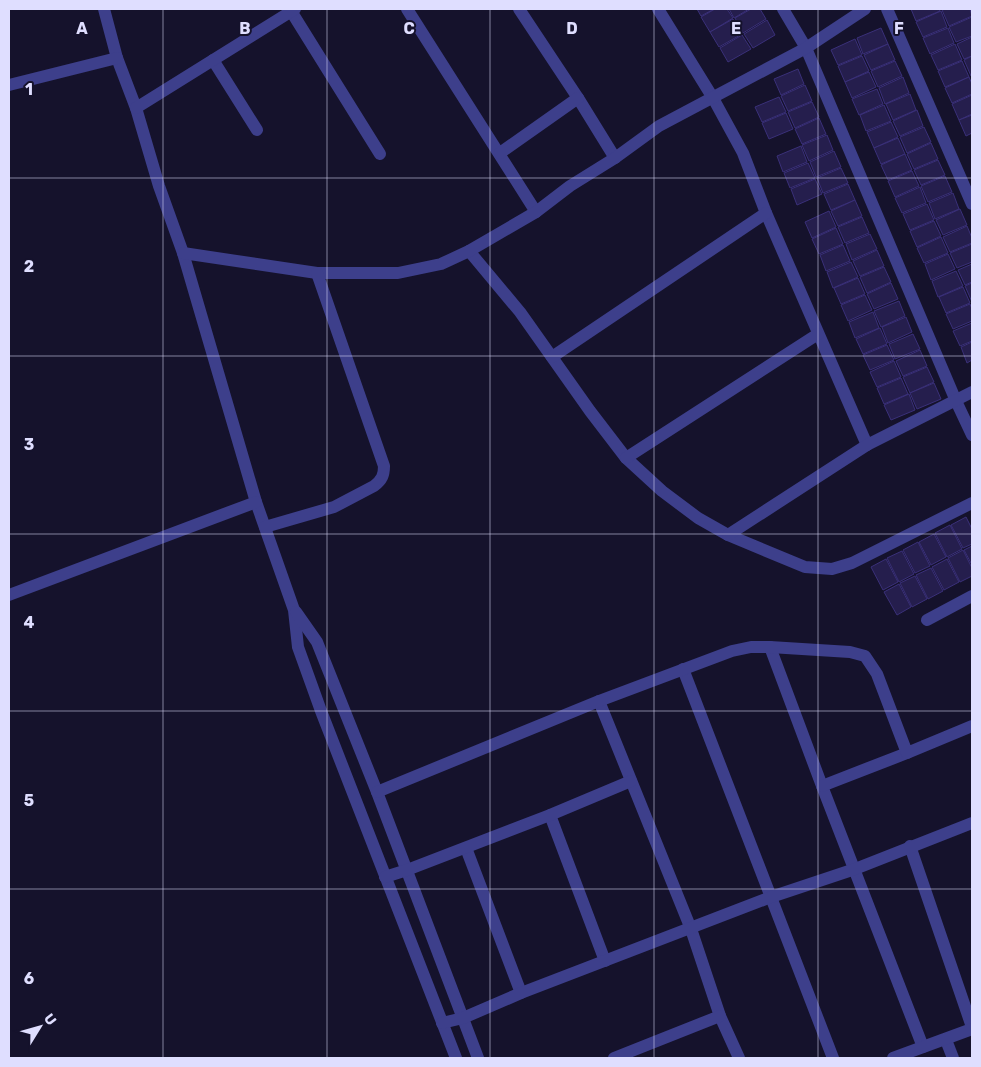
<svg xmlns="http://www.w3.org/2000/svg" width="981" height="1067" font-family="Rubik,sans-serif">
<rect width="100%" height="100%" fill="#15122c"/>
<g fill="#251e4d" stroke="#3a3079">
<polygon points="697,9 714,9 701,16"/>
<polygon points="715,9 727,9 733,18 710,32 701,17"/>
<polygon points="729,9 749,9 734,18"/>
<polygon points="751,9 760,9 766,19 743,33 735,18"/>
<polygon points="911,9 939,9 940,11 916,21"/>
<polygon points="946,9 970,9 972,16 949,26 942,10"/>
<polygon points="941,11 947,27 923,37 916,22"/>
<polygon points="972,17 972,36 956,42 949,27"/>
<polygon points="733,19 742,34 719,47 710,32"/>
<polygon points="767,20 775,35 753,48 744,34"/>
<polygon points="881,28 888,44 863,54 857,38"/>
<polygon points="948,28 954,43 930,54 923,38"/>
<polygon points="742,35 751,49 728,62 720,48"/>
<polygon points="972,37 972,56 964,59 957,44"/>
<polygon points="855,39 862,55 838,65 831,50"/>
<polygon points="888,44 895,60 871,70 864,55"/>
<polygon points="955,44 962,60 938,70 931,55"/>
<polygon points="862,56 869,71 845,82 838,66"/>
<polygon points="972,56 972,75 971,76 964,60"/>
<polygon points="895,61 902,76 878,87 871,71"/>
<polygon points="962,61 969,77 945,87 938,71"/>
<polygon points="798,69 804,84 781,95 774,79"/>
<polygon points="869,72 876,87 852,98 845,82"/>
<polygon points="903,77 909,93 885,104 879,88"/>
<polygon points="969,77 972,84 972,94 952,103 945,88"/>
<polygon points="805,85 812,101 788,111 781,96"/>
<polygon points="877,89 883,104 859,115 852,99"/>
<polygon points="910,94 916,110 893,120 886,104"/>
<polygon points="972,95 972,114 959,120 952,104"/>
<polygon points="779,97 786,112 762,122 755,107"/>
<polygon points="812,102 819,117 795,128 788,112"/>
<polygon points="884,105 891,121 866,131 860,115"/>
<polygon points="917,110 923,126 900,136 893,121"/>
<polygon points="786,113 793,129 769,139 762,123"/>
<polygon points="972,115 972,133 966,136 959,120"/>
<polygon points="819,118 826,134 802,144 795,129"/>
<polygon points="891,122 898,137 874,148 867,132"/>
<polygon points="924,127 931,142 907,153 900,137"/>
<polygon points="827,135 833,150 809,161 802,145"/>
<polygon points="898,138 905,154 881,164 874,148"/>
<polygon points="931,143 938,159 914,169 907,154"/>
<polygon points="801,146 807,162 783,172 777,156"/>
<polygon points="834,151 841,167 816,177 810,162"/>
<polygon points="905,154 912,170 888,180 881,165"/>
<polygon points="938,160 945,175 921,185 914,170"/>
<polygon points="808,163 815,178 790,188 784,173"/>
<polygon points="841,168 848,183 823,193 817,178"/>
<polygon points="912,171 919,186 895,197 888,181"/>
<polygon points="945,176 952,192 928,202 921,186"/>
<polygon points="815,179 822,194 797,205 791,189"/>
<polygon points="848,184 855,200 831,210 824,194"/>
<polygon points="920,187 926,203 902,213 895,198"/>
<polygon points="953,193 959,209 935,219 929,203"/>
<polygon points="855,200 862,216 838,226 831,211"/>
<polygon points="927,204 934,220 910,230 903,214"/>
<polygon points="960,209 967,225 943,235 936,220"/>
<polygon points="829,211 836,227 812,238 805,222"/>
<polygon points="862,217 869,233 845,243 838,227"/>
<polygon points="934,221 941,236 917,247 910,231"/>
<polygon points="967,226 972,238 972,243 950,252 943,237"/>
<polygon points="836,228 843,244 819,254 812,239"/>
<polygon points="870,234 877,249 852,260 846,244"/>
<polygon points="941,237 948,253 924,263 917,248"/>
<polygon points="972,244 972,262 957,268 950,253"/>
<polygon points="843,245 850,261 826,271 820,255"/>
<polygon points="877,250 884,266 860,276 853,261"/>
<polygon points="948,254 955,269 931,280 925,264"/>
<polygon points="851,262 858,277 833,288 827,272"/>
<polygon points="972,264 972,282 965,285 958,270"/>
<polygon points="884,267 891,282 867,293 860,277"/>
<polygon points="956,271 963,286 938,297 932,281"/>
<polygon points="858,278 865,294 841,304 834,288"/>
<polygon points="891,283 898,299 874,309 867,294"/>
<polygon points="972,283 972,302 965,286"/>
<polygon points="963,287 970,303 946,313 939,297"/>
<polygon points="865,295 872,310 848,321 841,305"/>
<polygon points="899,301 905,316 881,327 874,311"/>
<polygon points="970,304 972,309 972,321 953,329 946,314"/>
<polygon points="873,312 879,328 855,338 849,322"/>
<polygon points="906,317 912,332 888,343 882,327"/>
<polygon points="972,323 972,341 960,346 953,331"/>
<polygon points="880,328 887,344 863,354 856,339"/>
<polygon points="913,334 920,349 895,359 889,344"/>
<polygon points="972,342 972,360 967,363 961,347"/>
<polygon points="887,345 894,360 870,370 863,355"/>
<polygon points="920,350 927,366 903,376 896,361"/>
<polygon points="894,361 901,377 877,387 870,372"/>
<polygon points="927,367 934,382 910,393 903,377"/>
<polygon points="901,378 908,394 884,404 877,388"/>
<polygon points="934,383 941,399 917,409 910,393"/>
<polygon points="909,394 915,410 891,420 884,405"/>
<polygon points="966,517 972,529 972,544 963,548 951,525"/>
<polygon points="950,525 962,549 947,557 935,533"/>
<polygon points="934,534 946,557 931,565 919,542"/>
<polygon points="918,542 930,566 915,573 903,550"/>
<polygon points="972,546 972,565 964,550"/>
<polygon points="963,550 972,568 972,576 960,582 948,558"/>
<polygon points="902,551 914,574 899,582 887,558"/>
<polygon points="886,559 898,582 883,590 871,567"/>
<polygon points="947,559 959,582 944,590 932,567"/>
<polygon points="931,568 943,591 928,599 916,575"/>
<polygon points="915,576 927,599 912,607 900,583"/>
<polygon points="899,584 911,607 897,615 884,592"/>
</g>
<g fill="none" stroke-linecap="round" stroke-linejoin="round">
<g stroke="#3d3f8b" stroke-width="12">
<polyline points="104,9 117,58 136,108 159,186 183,253 256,502 294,610 298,647 321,711 456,1058"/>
<polyline points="407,9 536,212"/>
<polyline points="519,9 578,98 615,158"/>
<polyline points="658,9 713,98 743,153 766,213 867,445"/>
<polyline points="783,9 806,48 956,401 972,435"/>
<polyline points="887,9 972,204"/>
<polyline points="291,11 380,154"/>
<polyline points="213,60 257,130"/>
<polyline points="9,85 117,58"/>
<polyline points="136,108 295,9"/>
<polyline points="500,153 578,98"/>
<polyline points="469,251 520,312 590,411 626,458 662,491 698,518 728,535 805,567 832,569 852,563 972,503"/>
<polyline points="183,253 317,273 398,273 441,264 469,251 536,212 570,186 615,158 659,126 806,48 865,9"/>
<polyline points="552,357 766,213"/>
<polyline points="626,458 818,334"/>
<path d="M265 527 334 507 374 486C382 480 384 475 384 466L317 273"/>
<polyline points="728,535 867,445 972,392"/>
<polyline points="9,595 256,502"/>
<polyline points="296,612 317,642 377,792 478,1058"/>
<polyline points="927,620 972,596"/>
<polyline points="770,647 822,786 923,1047"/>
<polyline points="683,669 833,1058"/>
<polyline points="599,701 691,929 720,1016 739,1058"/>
<polyline points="822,786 907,753"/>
<polyline points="377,792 599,701 732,651 751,647 770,647 850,652 865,656 877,674 907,753 972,726"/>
<polyline points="550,815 605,961"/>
<polyline points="910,846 972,1027"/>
<polyline points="466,848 521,993"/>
<polyline points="385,877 407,870 550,815 631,781"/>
<polyline points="442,1023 463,1018 521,993 771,897 855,869 972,823"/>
<polyline points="946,1040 953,1058"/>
<polyline points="614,1058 720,1016"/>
<polyline points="893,1058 972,1029"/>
</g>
</g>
<path fill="none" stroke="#dfdeff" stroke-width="1" stroke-opacity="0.55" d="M163 9V1058M327 9V1058M490 9V1058M654 9V1058M818 9V1058M9 178H972M9 356H972M9 534H972M9 711H972M9 889H972"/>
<g font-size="16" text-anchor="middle" font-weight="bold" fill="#dfdeff" stroke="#15122c" stroke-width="4" stroke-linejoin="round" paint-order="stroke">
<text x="82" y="34">A</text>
<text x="245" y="34">B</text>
<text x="409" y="34">C</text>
<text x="572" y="34">D</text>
<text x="736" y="34">E</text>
<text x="899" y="34">F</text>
<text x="29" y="95">1</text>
<text x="29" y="272">2</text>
<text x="29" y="450">3</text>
<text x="29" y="628">4</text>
<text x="29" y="806">5</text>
<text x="29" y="984">6</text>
</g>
<rect width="981" height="1067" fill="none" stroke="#dfdeff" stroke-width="20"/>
<g transform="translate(40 1027) rotate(53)" stroke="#15122c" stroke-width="4" paint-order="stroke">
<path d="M0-4L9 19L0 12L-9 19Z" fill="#dfdeff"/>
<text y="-8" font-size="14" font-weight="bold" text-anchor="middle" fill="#dfdeff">U</text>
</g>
</svg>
